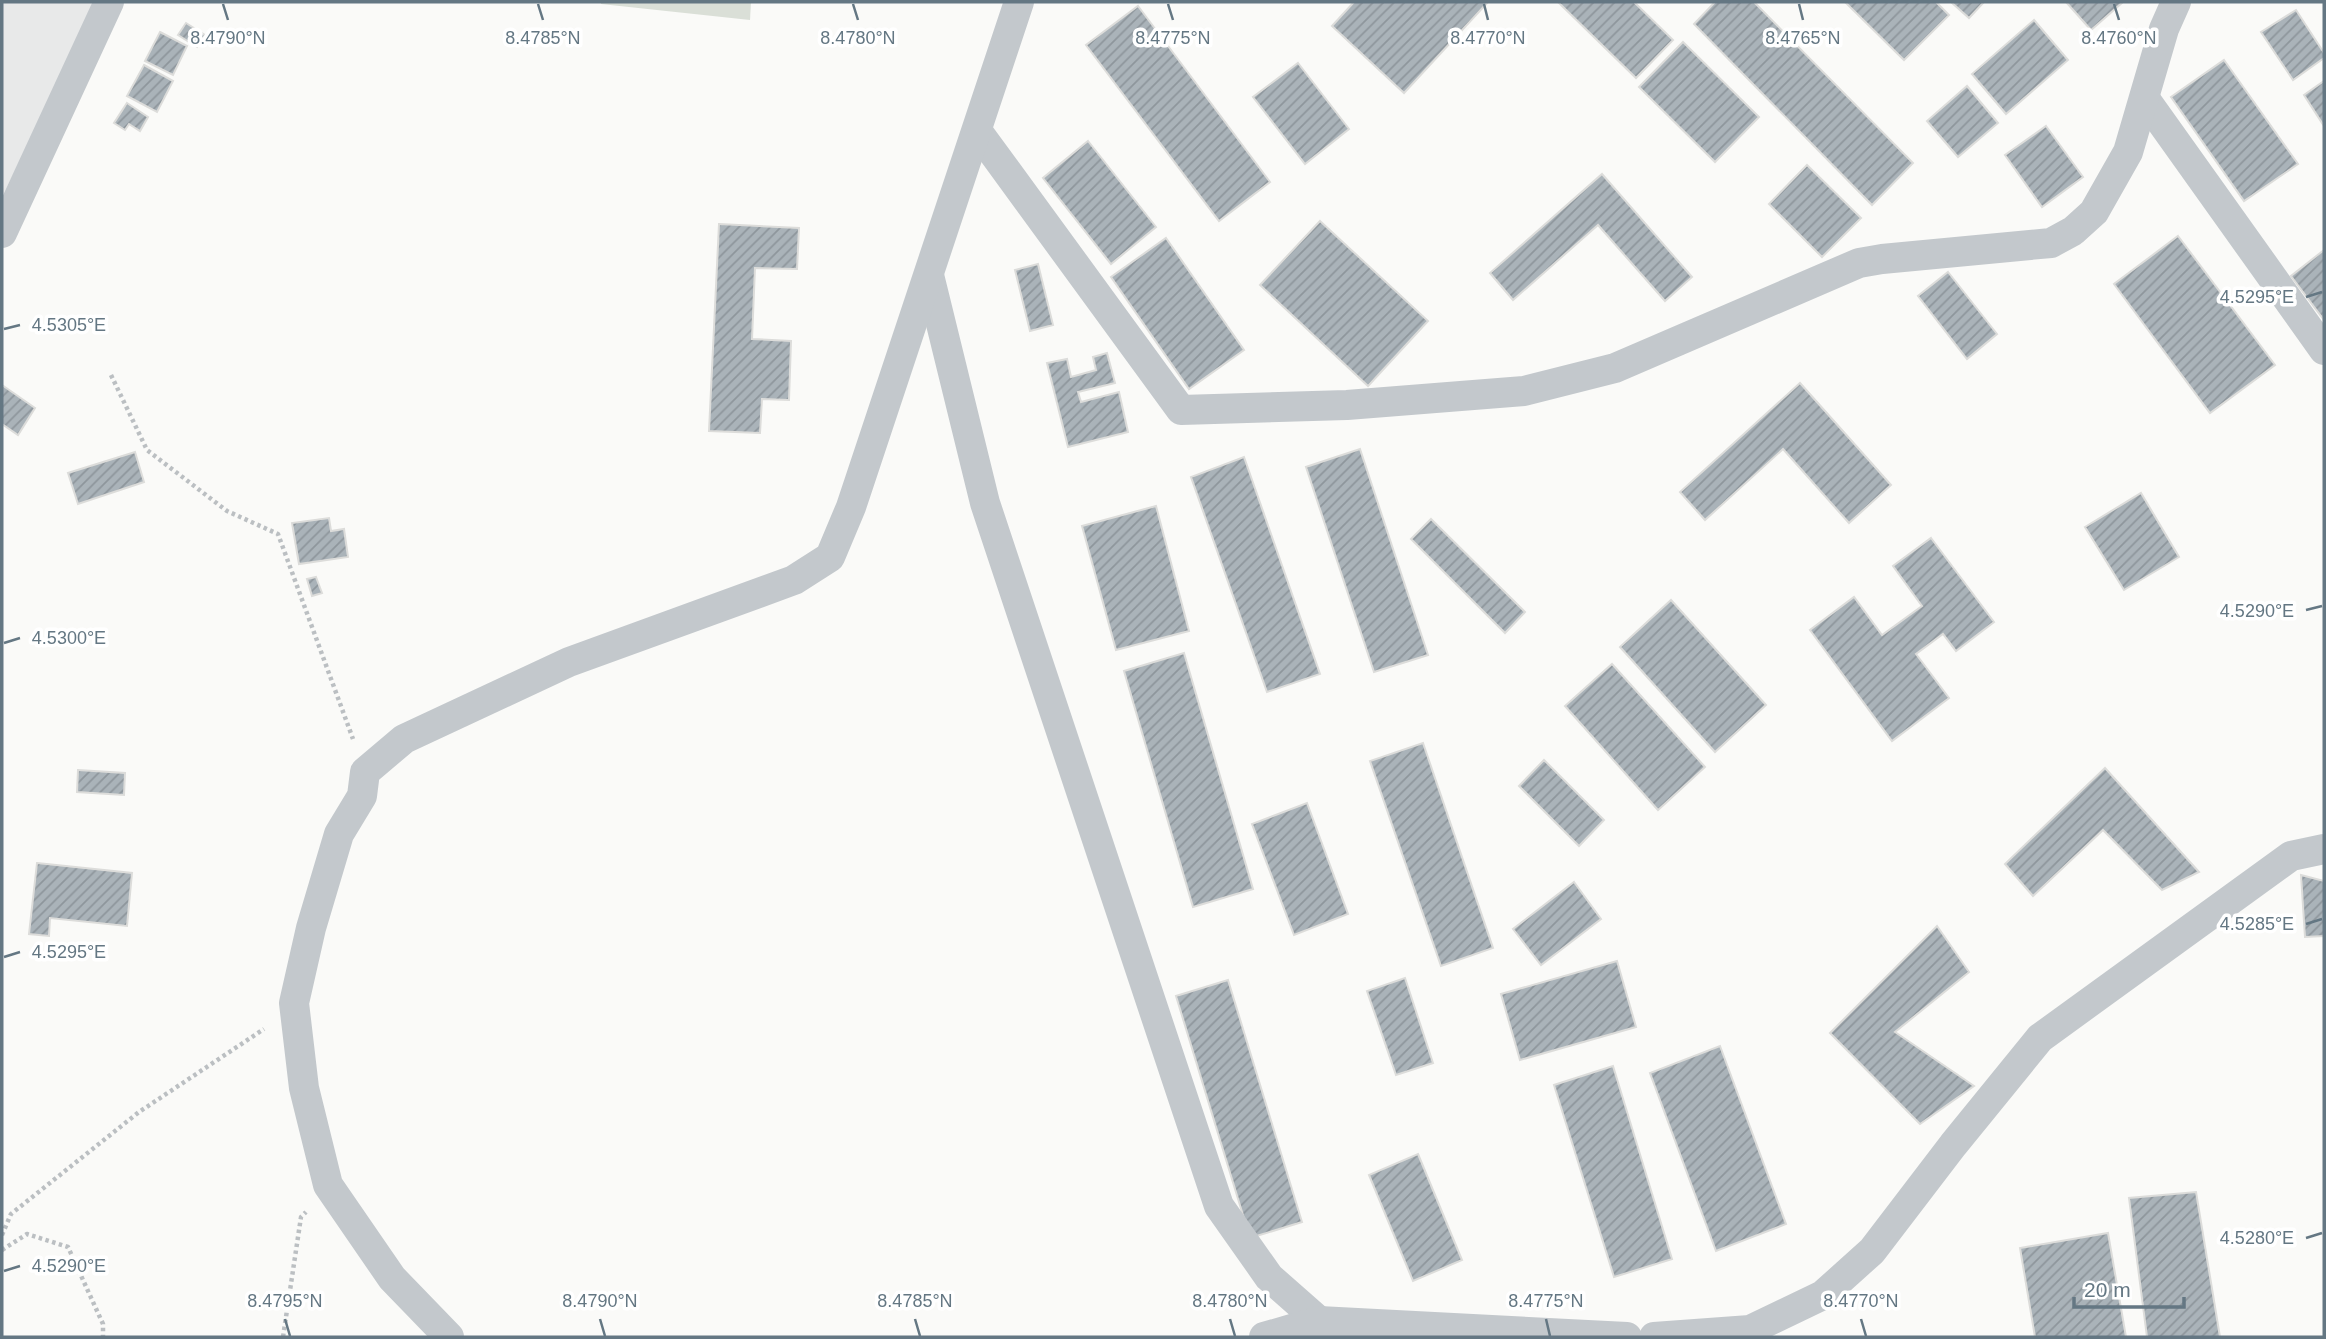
<svg xmlns="http://www.w3.org/2000/svg" width="2326" height="1339" font-family="Helvetica,sans-serif">
<defs>
<pattern id="building-hatch" width="6" height="6" patternUnits="userSpaceOnUse" patternTransform="scale(1.75)"><rect width="6" height="6" fill="#aab3b9"/><path d="M-1 1l2-2M0 6l6-6M5 7l2-2" fill="none" stroke="#8e969c"/></pattern>
</defs>
<rect width="100%" height="100%" fill="#fafaf8"/>
<polygon fill="#e8e9e9" points="2,2 97,2 2,197"/>
<polygon fill="#dadfd7" points="601,2 751,2 750,20 601,4"/>
<g fill="url(#building-hatch)" stroke="#dcdcda" stroke-width="2">
<polygon points="1354,2 1488,2 1404,93 1332,26"/>
<polygon points="1558,2 1634,2 1673,40 1636,78"/>
<polygon points="1715,2 1754,2 1913,163 1872,205 1694,24"/>
<polygon points="1845,2 1936,2 1949,15 1904,60"/>
<polygon points="1951,2 1984,2 1969,18"/>
<polygon points="2066,2 2123,2 2091,30"/>
<polygon points="1138,6 1270,182 1219,221 1086,45"/>
<polygon points="2296,10 2324,53 2324,58 2293,80 2261,32"/>
<polygon points="2034,20 2068,60 2006,114 1972,74"/>
<polygon points="186,23 205,35 197,47 178,35"/>
<polygon points="160,32 187,46 173,75 145,61"/>
<polygon points="1683,42 1759,117 1715,162 1639,87"/>
<polygon points="2224,60 2298,164 2244,201 2171,97"/>
<polygon points="1298,63 1349,129 1305,164 1253,97"/>
<polygon points="144,65 173,81 157,112 127,96"/>
<polygon points="2324,81 2324,126 2304,95"/>
<polygon points="1967,86 1998,123 1958,157 1927,121"/>
<polygon points="127,103 148,117 140,131 129,124 125,130 114,123"/>
<polygon points="2046,126 2083,177 2042,207 2005,155"/>
<polygon points="1088,141 1156,227 1111,264 1043,178"/>
<polygon points="1807,165 1861,218 1822,257 1769,204"/>
<polygon points="1602,174 1692,277 1665,301 1598,225 1513,300 1490,273"/>
<polygon points="1320,221 1428,321 1368,386 1260,285"/>
<polygon points="719,224 799,228 797,269 755,268 752,339 791,341 789,400 762,399 760,433 709,431"/>
<polygon points="2178,236 2275,365 2210,413 2114,284"/>
<polygon points="1166,238 1244,350 1189,389 1111,277"/>
<polygon points="2324,250 2324,320 2291,276"/>
<polygon points="1038,264 1053,325 1030,331 1015,270"/>
<polygon points="1948,272 1997,334 1967,359 1918,296"/>
<polygon points="1107,353 1115,383 1078,392 1081,402 1119,392 1128,432 1068,447 1047,363 1067,359 1071,377 1096,370 1093,357"/>
<polygon points="1800,383 1891,485 1849,523 1783,449 1705,520 1680,492"/>
<polygon points="2,385 35,408 18,435 2,424"/>
<polygon points="1360,449 1428,655 1374,672 1306,467"/>
<polygon points="135,452 144,482 78,504 68,473"/>
<polygon points="1244,457 1320,674 1267,692 1191,477"/>
<polygon points="2141,493 2179,557 2124,590 2085,527"/>
<polygon points="1156,506 1189,631 1116,650 1082,526"/>
<polygon points="329,518 331,531 344,529 348,557 299,564 292,523"/>
<polygon points="1431,519 1525,612 1505,633 1411,539"/>
<polygon points="1931,538 1994,622 1956,651 1943,634 1916,654 1949,698 1892,741 1810,630 1854,597 1882,635 1922,606 1893,566"/>
<polygon points="316,577 322,593 312,596 307,579"/>
<polygon points="1671,600 1766,705 1715,752 1620,647"/>
<polygon points="1184,653 1253,889 1193,907 1124,671"/>
<polygon points="1612,664 1705,767 1658,810 1565,706"/>
<polygon points="1423,743 1493,948 1441,966 1370,761"/>
<polygon points="1544,760 1604,820 1579,846 1519,786"/>
<polygon points="2105,768 2199,872 2162,890 2103,830 2033,896 2005,864"/>
<polygon points="78,770 125,773 124,795 77,792"/>
<polygon points="1307,803 1348,914 1294,935 1252,824"/>
<polygon points="37,863 132,873 127,926 50,918 49,936 29,934"/>
<polygon points="2301,875 2324,881 2324,936 2305,937"/>
<polygon points="1574,882 1601,919 1541,965 1513,929"/>
<polygon points="1937,926 1969,972 1895,1032 1974,1086 1920,1124 1830,1033"/>
<polygon points="1617,961 1636,1027 1520,1060 1501,994"/>
<polygon points="1405,978 1433,1063 1396,1075 1367,991"/>
<polygon points="1228,980 1302,1222 1250,1238 1176,996"/>
<polygon points="1720,1046 1786,1224 1716,1251 1650,1073"/>
<polygon points="1613,1066 1672,1259 1614,1277 1554,1085"/>
<polygon points="1418,1154 1462,1260 1413,1281 1369,1175"/>
<polygon points="2196,1192 2220,1337 2147,1337 2129,1198"/>
<polygon points="2108,1233 2126,1337 2035,1337 2020,1248"/>
</g>
<g fill="none" stroke-linecap="round" stroke-linejoin="round">
<g stroke="#bbbfc2" stroke-width="4.5" stroke-dasharray="3.5 3.5" stroke-linecap="butt">
<polyline points="111,375 147,450 227,511 278,534 353,739"/>
<polyline points="2,1235 11,1214 139,1112 264,1029"/>
<polyline points="2,1250 27,1234 68,1247 103,1324 103,1337"/>
<polyline points="283,1337 301,1217 306,1212"/>
</g>
<g stroke="#c3c8cc" stroke-width="30">
<polyline points="2145,99 2324,350"/>
<polyline points="978,132 1181,410 1347,405 1524,391 1615,368 1859,263 1882,259 2051,243 2073,231 2094,212 2128,152 2164,29 2176,2"/>
<polyline points="2,233 109,2"/>
<polyline points="929,275 985,503 1219,1206 1269,1277 1319,1321"/>
<polyline points="449,1337 392,1278 328,1185 304,1088 294,1003 311,928 339,834 362,796 365,772 404,739 569,662 794,580 830,557 851,507 1019,2"/>
<polyline points="1264,1337 1319,1321 1627,1337"/>
<polyline points="1654,1337 1750,1330 1823,1295 1872,1251 1953,1145 2040,1038 2291,856 2324,849"/>
</g>
</g>
<path fill="none" stroke="#647783" stroke-width="2.5" d="M223 4 228 20M538 4 543 20M853 4 858 20M1168 4 1173 20M1484 4 1488 20M1799 4 1803 20M2114 4 2119 20M2306 297 2322 292M4 329 20 325M2306 610 2322 606M4 643 20 638M2306 924 2322 919M4 957 20 952M2306 1238 2322 1233M4 1271 20 1266M285 1319 290 1336M600 1319 605 1336M915 1319 920 1336M1230 1319 1235 1336M1546 1319 1550 1336M1861 1319 1866 1336"/>
<g font-size="18" text-anchor="middle" fill="#647783" stroke="#fff" stroke-width="7" stroke-linejoin="round" paint-order="stroke">
<text x="228" y="44">8.4790°N</text>
<text x="543" y="44">8.4785°N</text>
<text x="858" y="44">8.4780°N</text>
<text x="1173" y="44">8.4775°N</text>
<text x="1488" y="44">8.4770°N</text>
<text x="1803" y="44">8.4765°N</text>
<text x="2119" y="44">8.4760°N</text>
<text x="2257" y="303">4.5295°E</text>
<text x="69" y="331">4.5305°E</text>
<text x="2257" y="617">4.5290°E</text>
<text x="69" y="644">4.5300°E</text>
<text x="2257" y="930">4.5285°E</text>
<text x="69" y="958">4.5295°E</text>
<text x="2257" y="1244">4.5280°E</text>
<text x="69" y="1272">4.5290°E</text>
<text x="285" y="1307">8.4795°N</text>
<text x="600" y="1307">8.4790°N</text>
<text x="915" y="1307">8.4785°N</text>
<text x="1230" y="1307">8.4780°N</text>
<text x="1546" y="1307">8.4775°N</text>
<text x="1861" y="1307">8.4770°N</text>
</g>
<rect width="2326" height="1339" fill="none" stroke="#647783" stroke-width="7"/>
<path d="M2074 1297v10h110v-10" fill="none" stroke="#647783" stroke-width="3.5"/>
<text x="2084" y="1297" font-size="21" fill="#647783" stroke="#ffffff" stroke-width="5" paint-order="stroke">20 m</text>
</svg>
